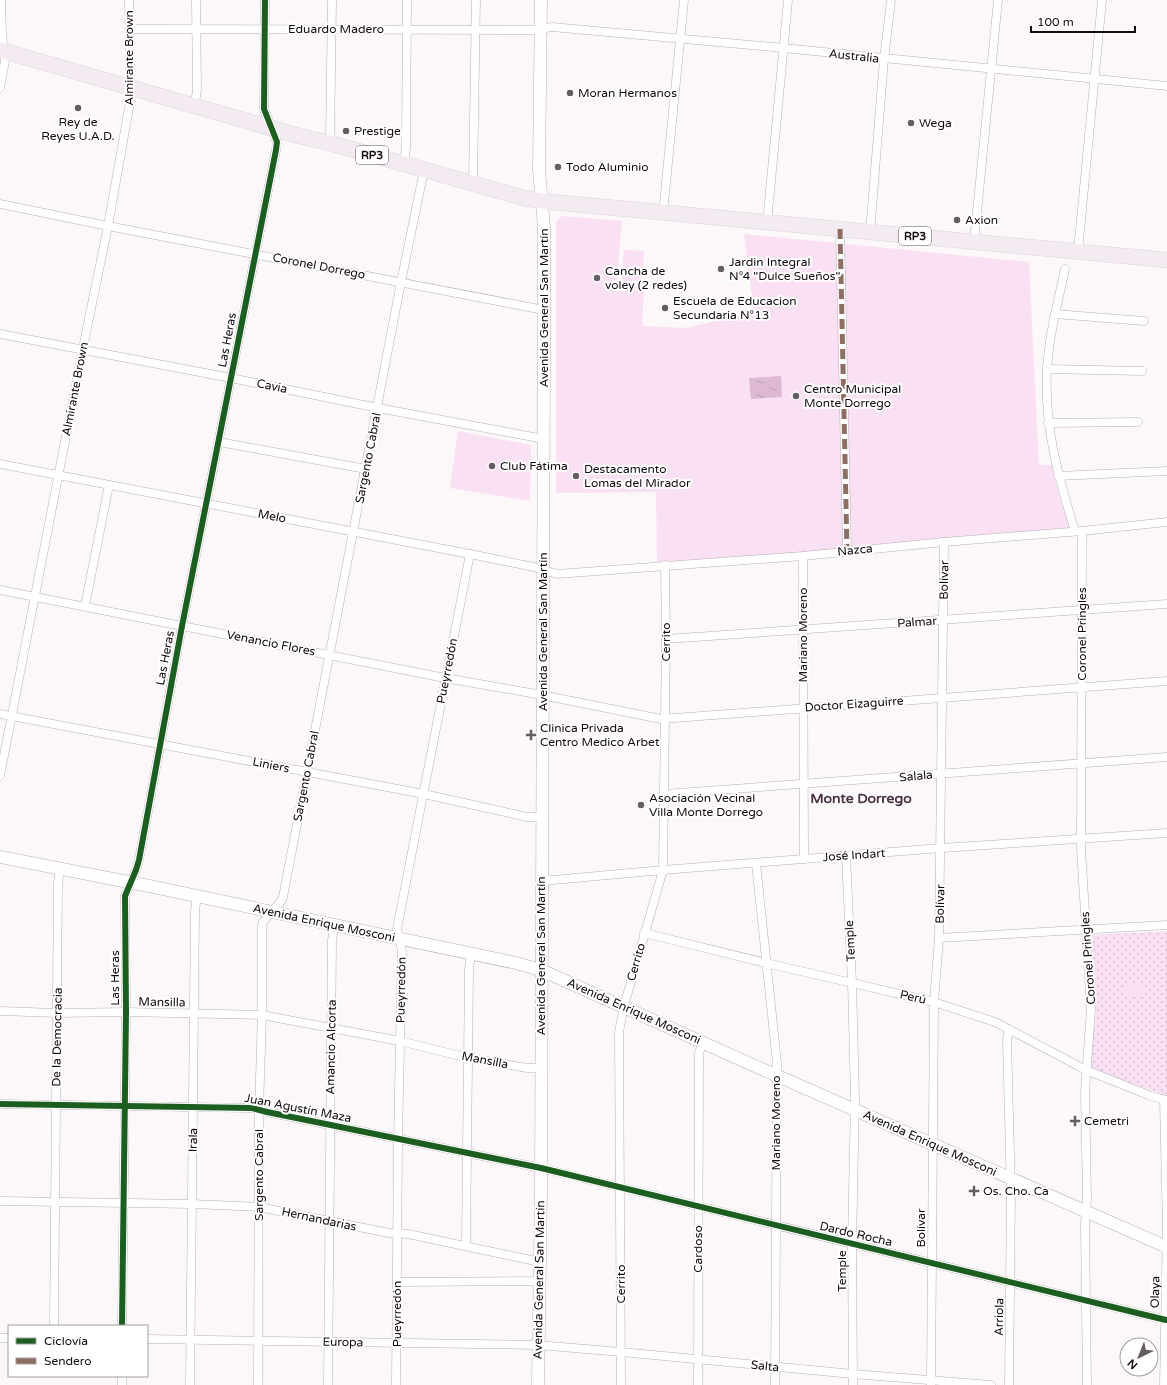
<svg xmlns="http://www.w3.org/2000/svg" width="1167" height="1385" font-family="'Varela Round',sans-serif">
<defs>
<pattern id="park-dots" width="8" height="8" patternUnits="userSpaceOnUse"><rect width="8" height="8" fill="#f9e0f3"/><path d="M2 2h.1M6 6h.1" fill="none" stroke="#d5bfcf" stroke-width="1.8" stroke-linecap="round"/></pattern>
<pattern id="water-ripples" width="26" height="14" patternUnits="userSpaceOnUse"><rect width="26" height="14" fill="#ddb9d4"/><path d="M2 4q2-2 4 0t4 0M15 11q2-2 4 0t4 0" fill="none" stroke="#bd9eb5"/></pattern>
</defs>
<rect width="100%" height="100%" fill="#fcf8fa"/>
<polygon fill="url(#park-dots)" points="1167,931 1167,1094 1162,1094 1089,1068 1096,1013 1089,935"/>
<g fill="#f9e0f3">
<polygon points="562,216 622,221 616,289 644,290 642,326 686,328 754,312 744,234 1029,262 1039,465 1052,465 1059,496 1071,528 657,565 656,492 556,493 556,222"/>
<polygon points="624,250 644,251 641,289 621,288"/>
<polygon points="458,431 531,445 530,501 450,488"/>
<polygon points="1144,985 1144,995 1125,996 1125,986"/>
</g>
<polygon fill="url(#water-ripples)" points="781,376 782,397 751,399 749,378"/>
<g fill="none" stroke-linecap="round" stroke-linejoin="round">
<g stroke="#b6afb4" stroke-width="9">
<g id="street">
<polyline points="130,29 534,30 552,27 783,48 1167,86"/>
<polyline points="0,88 5,61 2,35 1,0"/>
<polyline points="194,106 197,91 196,0"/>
<polyline points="330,143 332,0"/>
<polyline points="404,164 406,148 407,0"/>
<polyline points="473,183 476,0"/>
<polyline points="0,204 108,226 544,310"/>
<polyline points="663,213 684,0"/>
<polyline points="767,223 788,0"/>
<polyline points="840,229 847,551"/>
<polyline points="870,232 884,59 891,0"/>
<polyline points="974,242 998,0"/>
<polyline points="1078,251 1102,0"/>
<path d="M1065 269C1058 302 1049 335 1047 369 1044 426 1058 477 1075 531"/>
<polyline points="1055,314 1144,321"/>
<polyline points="0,334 231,378 378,408 544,439"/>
<polyline points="1047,369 1142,371"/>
<polyline points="1048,423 1138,422"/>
<polyline points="219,442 366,469"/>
<polyline points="0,464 470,554 534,567 557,574 803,556 944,542 1082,531 1167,522"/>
<polyline points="1058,476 1167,471"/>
<polyline points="1082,531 1081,849 1091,1009 1085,1092 1087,1199 1085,1224 1087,1385"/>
<polyline points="803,556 804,859"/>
<polyline points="0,590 445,678 542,695 661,719 1167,681"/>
<polyline points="85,606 109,485"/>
<polyline points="666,639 1167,604"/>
<polyline points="0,714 424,794 527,817 541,817"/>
<polyline points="0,776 87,328 108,226 130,102 131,87 130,70 129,0"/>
<polyline points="665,794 1167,757"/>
<polyline points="846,857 852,982 855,1097 852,1245 853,1385"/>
<polyline points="756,863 777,1063 775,1385"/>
<polyline points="541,880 553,880 663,870 941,848 1167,833"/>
<polyline points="644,933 766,963 934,1002 995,1022 1086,1070 1151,1096 1167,1100"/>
<polyline points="939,938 1167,925"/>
<polyline points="0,1011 57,1013 126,1012 262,1015 400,1041 468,1058 527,1068 541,1068"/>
<polyline points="1164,1100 1167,1228 1164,1385"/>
<polyline points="0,1104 252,1108 267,1112 541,1168 1166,1320"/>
<polyline points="0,1201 192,1204 259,1207 389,1233 408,1234 540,1262"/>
<polyline points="466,1246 469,969 471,954"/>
<polyline points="397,1282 539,1281"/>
<polyline points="54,1326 58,882 60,869"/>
<polyline points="122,1326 126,1012 125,896 136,870 139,860 182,626 276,150 277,142 264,109 265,0"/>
<polyline points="0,1338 9,1338"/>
<polyline points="147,1339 538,1345 621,1352 853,1374 991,1385"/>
<polyline points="931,1384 934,1002 939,938 944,542"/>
<polyline points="122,1385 122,1376"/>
<polyline points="190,1385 195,911 197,896"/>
<polyline points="258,1385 259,1110 262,1015 262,926 263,922 282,900 283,897 401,282 424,170"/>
<polyline points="328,1385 332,940 335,925"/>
<polyline points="396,1385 398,1139 402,951 397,929 470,554"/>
<polyline points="621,1385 619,1032 624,1006 663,870 666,639 665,565"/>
<polyline points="698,1385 699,1053 703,1042"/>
<polyline points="1009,1385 1011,1193 1007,1040 1009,1029"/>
</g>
</g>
<g stroke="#b6afb4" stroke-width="13">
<g id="secondary">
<polyline points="0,857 149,886 516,963 541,970 764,1070 1167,1247"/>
<polyline points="538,1385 541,1193 544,348 544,227 539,170 541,0"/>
</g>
</g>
<g stroke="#d8d5d7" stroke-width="16">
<polyline id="highway" points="0,50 299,136 330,143 524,198 542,201 1167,260"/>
</g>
<use href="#street" stroke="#fffefe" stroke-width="8"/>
<use href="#secondary" stroke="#fffefe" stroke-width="12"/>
<use href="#highway" stroke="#f4eaf2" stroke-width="15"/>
<polyline stroke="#8d6e63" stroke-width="5" stroke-dasharray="10 5" stroke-linecap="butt" points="840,229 847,551"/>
<g stroke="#fff" stroke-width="8">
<g id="cycleway">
<polyline points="0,1104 252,1108 267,1112 541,1168 1166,1320"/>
<polyline points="122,1326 126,1012 125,896 136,870 139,860 182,626 276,150 277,142 264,109 265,0"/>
</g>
</g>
<use href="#cycleway" stroke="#1b5e20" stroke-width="6"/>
</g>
<g fill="#655d63" stroke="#fff" stroke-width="1.5">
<circle cx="570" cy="93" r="4"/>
<circle cx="78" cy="108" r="4"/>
<circle cx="911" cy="123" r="4"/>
<circle cx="346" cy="131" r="4"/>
<circle cx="558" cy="167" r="4"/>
<circle cx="957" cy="220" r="4"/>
<circle cx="721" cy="269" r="4"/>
<circle cx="597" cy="278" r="4"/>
<circle cx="665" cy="308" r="4"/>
<circle cx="796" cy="396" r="4"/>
<circle cx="492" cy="466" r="4"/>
<circle cx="576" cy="476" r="4"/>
<path d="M529 729h4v4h4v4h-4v4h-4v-4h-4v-4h4z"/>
<circle cx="641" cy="805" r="4"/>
<path d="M1073 1115h4v4h4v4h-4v4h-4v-4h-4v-4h4z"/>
<path d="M972 1185h4v4h4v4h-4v4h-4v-4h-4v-4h4z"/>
</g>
<g text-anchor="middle" stroke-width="4" stroke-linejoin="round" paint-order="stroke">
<g fill="#fff" stroke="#5a5358" stroke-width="1">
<rect x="356" y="146" width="32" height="18" rx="3"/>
<rect x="899" y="227" width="32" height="18" rx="3"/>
</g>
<g font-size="11" font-weight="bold" fill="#130911">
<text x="372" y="159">RP3</text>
<text x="915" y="240">RP3</text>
</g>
<g font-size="12" fill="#130911" stroke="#fff">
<text x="336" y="33">Eduardo Madero</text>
<text transform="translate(854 56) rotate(6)" y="4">Australia</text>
<text transform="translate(129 58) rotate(-90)" y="4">Almirante Brown</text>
<text transform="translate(319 266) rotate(11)" y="4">Coronel Dorrego</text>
<text transform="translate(544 308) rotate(-90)" y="4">Avenida General San Martín</text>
<text transform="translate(227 340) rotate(-79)" y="4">Las Heras</text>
<text transform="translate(272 386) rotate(12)" y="4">Cavia</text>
<text transform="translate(75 389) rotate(-79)" y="4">Almirante Brown</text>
<text transform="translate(368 458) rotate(-79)" y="4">Sargento Cabral</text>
<text transform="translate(272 516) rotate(11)" y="4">Melo</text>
<text transform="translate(855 550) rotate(-6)" y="4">Nazca</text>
<text transform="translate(944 580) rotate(-89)" y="4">Bolívar</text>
<text transform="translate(917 622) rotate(-4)" y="4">Palmar</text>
<text transform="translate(543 632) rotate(-90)" y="4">Avenida General San Martín</text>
<text transform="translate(1082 634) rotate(-90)" y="4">Coronel Pringles</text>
<text transform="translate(803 635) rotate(-90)" y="4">Mariano Moreno</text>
<text transform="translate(666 642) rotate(-90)" y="4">Cerrito</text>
<text transform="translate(271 643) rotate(11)" y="4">Venancio Flores</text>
<text transform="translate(165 658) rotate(-79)" y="4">Las Heras</text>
<text transform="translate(447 671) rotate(-79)" y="4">Pueyrredón</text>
<text transform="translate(854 704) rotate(-4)" y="4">Doctor Eizaguirre</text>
<text transform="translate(271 765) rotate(11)" y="4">Liniers</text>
<text transform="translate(306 776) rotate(-79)" y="4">Sargento Cabral</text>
<text transform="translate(916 776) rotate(-5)" y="4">Salala</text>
<text transform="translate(854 855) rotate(-4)" y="4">José Indart</text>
<text transform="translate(940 904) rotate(-89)" y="4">Bolívar</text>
<text transform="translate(324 923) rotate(12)" y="4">Avenida Enrique Mosconi</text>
<text transform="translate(850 941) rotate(-93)" y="4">Temple</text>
<text transform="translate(541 956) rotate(-90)" y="4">Avenida General San Martín</text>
<text transform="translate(1088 958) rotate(-94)" y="4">Coronel Pringles</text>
<text transform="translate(636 962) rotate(-74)" y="4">Cerrito</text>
<text transform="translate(115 978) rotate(-90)" y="4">Las Heras</text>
<text transform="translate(401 990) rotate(-89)" y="4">Pueyrredón</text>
<text transform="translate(913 997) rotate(13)" y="4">Perú</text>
<text transform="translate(162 1002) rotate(1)" y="4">Mansilla</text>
<text transform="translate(634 1011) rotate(24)" y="4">Avenida Enrique Mosconi</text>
<text transform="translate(57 1037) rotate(-89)" y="4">De la Democracia</text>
<text transform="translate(331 1047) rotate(-89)" y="4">Amancio Alcorta</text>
<text transform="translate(485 1060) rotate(11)" y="4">Mansilla</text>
<text transform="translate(298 1108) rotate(11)" y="4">Juan Agustín Maza</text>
<text transform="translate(776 1123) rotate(-90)" y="4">Mariano Moreno</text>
<text transform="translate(193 1140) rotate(-89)" y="4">Irala</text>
<text transform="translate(930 1143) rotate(24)" y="4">Avenida Enrique Mosconi</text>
<text transform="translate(259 1175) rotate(-90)" y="4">Sargento Cabral</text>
<text transform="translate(319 1219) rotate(12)" y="4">Hernandarias</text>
<text transform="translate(921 1228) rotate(-90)" y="4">Bolívar</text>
<text transform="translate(856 1234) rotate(13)" y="4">Dardo Rocha</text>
<text transform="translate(698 1249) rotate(-90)" y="4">Cardoso</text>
<text transform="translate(842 1271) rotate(-90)" y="4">Temple</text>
<text transform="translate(539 1280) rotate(-89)" y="4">Avenida General San Martín</text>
<text transform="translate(621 1284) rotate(-90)" y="4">Cerrito</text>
<text transform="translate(1155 1292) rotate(-89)" y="4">Olaya</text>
<text transform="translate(397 1314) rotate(-90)" y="4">Pueyrredón</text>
<text transform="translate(999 1317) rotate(-89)" y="4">Arriola</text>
<text transform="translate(343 1342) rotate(1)" y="4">Europa</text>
<text transform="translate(765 1366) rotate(6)" y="4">Salta</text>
</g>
<g font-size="12" fill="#130911" stroke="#fff" text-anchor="start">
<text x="578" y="97">Moran Hermanos</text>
<text x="78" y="126" text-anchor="middle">Rey de<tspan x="78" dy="14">Reyes U.A.D.</tspan></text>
<text x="919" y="127">Wega</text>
<text x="354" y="135">Prestige</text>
<text x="566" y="171">Todo Aluminio</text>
<text x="965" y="224">Axion</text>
<text x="729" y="266">Jardin Integral<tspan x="729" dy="14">N°4 "Dulce Sueños"</tspan></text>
<text x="605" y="275">Cancha de<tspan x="605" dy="14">voley (2 redes)</tspan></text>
<text x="673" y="305">Escuela de Educacion<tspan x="673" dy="14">Secundaria N°13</tspan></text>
<text x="804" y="393">Centro Municipal<tspan x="804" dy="14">Monte Dorrego</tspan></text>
<text x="500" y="470">Club Fátima</text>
<text x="584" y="473">Destacamento<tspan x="584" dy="14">Lomas del Mirador</tspan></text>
<text x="540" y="732">Clinica Privada<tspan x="540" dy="14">Centro Medico Arbet</tspan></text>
<text x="649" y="802">Asociación Vecinal<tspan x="649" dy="14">Villa Monte Dorrego</tspan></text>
<text x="1084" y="1125">Cemetri</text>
<text x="983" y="1195">Os. Cho. Ca</text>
</g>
<g font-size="14" font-weight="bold" fill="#4b3245" stroke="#fff">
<text x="861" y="803">Monte Dorrego</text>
</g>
</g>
<rect x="8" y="1325" width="140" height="52" fill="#ffffff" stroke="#a19da0"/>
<rect x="16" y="1338" width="20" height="6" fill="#1b5e20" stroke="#a19da0"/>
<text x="44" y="1345" font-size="12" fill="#130911">Ciclovía</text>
<rect x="16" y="1358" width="20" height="6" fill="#8d6e63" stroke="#a19da0"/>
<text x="44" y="1365" font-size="12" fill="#130911">Sendero</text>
<g transform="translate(1139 1357) rotate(223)"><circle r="19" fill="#ffffff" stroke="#a19da0"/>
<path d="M0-3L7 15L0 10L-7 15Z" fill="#655d63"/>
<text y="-6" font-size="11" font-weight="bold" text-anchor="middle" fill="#130911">N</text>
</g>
<path d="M1031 26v6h104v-6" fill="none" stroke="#130911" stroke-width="2"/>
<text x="1037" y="26" font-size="12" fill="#130911" stroke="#ffffff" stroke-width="3" paint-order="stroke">100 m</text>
</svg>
